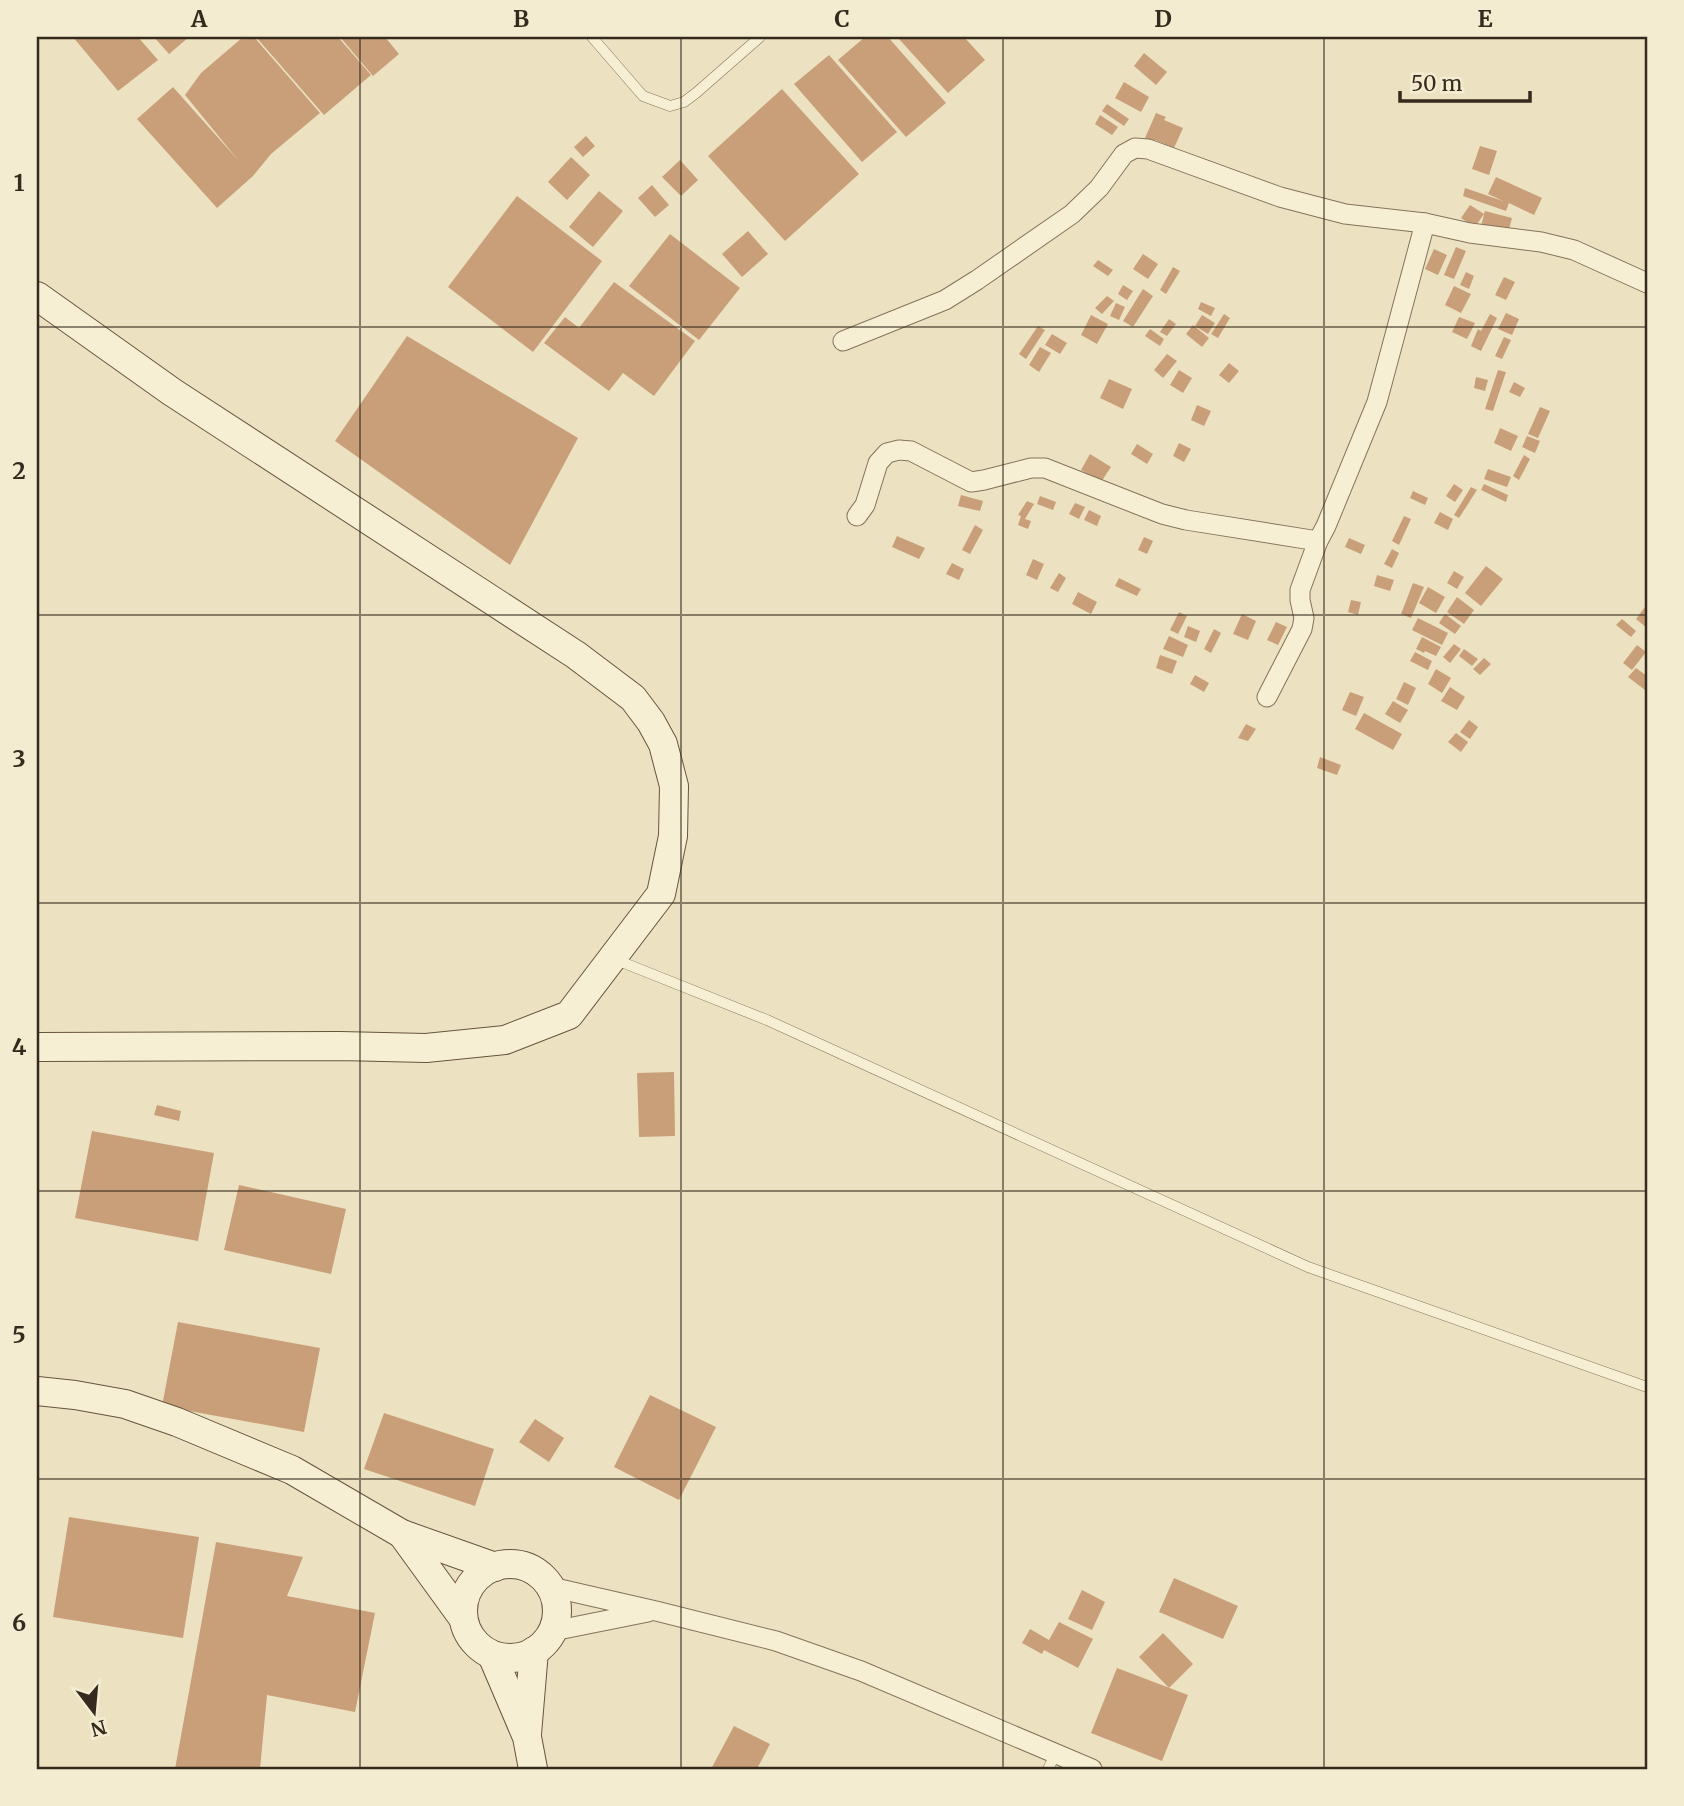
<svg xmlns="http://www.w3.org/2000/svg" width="1684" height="1806" font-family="Merriweather,serif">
<rect width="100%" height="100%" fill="#ece2c1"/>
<g fill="#c99f79">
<polygon points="73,37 138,37 158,60 118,91"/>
<polygon points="154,37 189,37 169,54"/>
<polygon points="243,37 254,37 320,113 271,154 253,176 217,208 137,119 173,87 238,160 185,95 201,73"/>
<polygon points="256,37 338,37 371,75 324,115"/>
<polygon points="340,37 385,37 399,54 373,76"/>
<polygon points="865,37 888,37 946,103 906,137 838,60"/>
<polygon points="901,37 964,37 985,60 948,93 899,39"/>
<polygon points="1144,53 1167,72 1156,85 1134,66"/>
<polygon points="829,55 897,132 862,162 794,84"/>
<polygon points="1124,82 1149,97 1141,112 1115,98"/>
<polygon points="782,89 859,174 785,241 708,156"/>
<polygon points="1107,104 1129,119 1124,126 1102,111"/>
<polygon points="1156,113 1166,117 1164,120 1183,128 1174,148 1155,140 1154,143 1145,138"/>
<polygon points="1100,115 1118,127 1112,135 1095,124"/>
<polygon points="586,136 595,146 583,157 574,147"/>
<polygon points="1480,146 1497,151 1489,175 1472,169"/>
<polygon points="571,157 590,175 567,200 548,182"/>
<polygon points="680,160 698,180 681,196 662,177"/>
<polygon points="1496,177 1542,198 1534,215 1509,203 1506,211 1463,196 1465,188 1503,201 1488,194"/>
<polygon points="652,185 669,205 655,217 638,198"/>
<polygon points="599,191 623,211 593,247 569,227"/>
<polygon points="517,196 602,261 533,352 448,287"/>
<polygon points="1470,205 1484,214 1485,211 1512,218 1508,233 1481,227 1484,214 1475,227 1461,218"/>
<polygon points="748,231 768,254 742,277 722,254"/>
<polygon points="670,234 740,288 699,340 629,286"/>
<polygon points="1456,247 1466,251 1454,279 1444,275"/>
<polygon points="1434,249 1447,255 1438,275 1425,269"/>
<polygon points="1143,254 1158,264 1148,279 1133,269"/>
<polygon points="1098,260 1113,270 1108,276 1093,266"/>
<polygon points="1173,267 1180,271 1166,294 1160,290"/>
<polygon points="1466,272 1474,276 1469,289 1460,285"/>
<polygon points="1504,277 1515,282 1506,300 1495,295"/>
<polygon points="614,282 695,341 654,396 623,373 609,391 544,343 565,317 579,328"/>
<polygon points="1123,285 1133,291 1127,300 1118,294"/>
<polygon points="1454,286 1471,294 1461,313 1445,305"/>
<polygon points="1143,289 1153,296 1133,327 1123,321"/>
<polygon points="1107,296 1114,301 1102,314 1095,308"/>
<polygon points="1201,302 1215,308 1211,316 1198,309"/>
<polygon points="1116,303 1125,307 1119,320 1110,316"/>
<polygon points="1506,313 1519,319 1512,335 1498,329"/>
<polygon points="1224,314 1230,318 1218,338 1211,334"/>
<polygon points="1490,314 1497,318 1481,351 1471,346 1478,329 1481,331"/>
<polygon points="1091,315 1108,324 1097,344 1081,335"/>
<polygon points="1202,315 1215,323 1208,334 1195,326"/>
<polygon points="1459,317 1475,323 1467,339 1452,332"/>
<polygon points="1169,319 1176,324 1167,336 1160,332"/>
<polygon points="1193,325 1209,338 1202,347 1186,334"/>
<polygon points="1038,326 1045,330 1026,359 1019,354"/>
<polygon points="1150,329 1164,339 1160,346 1145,336"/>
<polygon points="1052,334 1067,343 1060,354 1045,345"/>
<polygon points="407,336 578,438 510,565 335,441"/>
<polygon points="1504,337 1511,340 1502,359 1495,356"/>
<polygon points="1040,347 1051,353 1039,372 1029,365"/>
<polygon points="1167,354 1177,361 1163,378 1154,370"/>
<polygon points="1229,363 1239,371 1229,383 1219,375"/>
<polygon points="1179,370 1192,378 1183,393 1170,385"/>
<polygon points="1498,370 1506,372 1493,411 1485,409"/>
<polygon points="1476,377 1488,380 1485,391 1474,388"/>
<polygon points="1109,379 1132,389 1123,409 1100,398"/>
<polygon points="1514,382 1525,388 1520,397 1509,392"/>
<polygon points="1197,405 1211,411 1204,426 1191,420"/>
<polygon points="1540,407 1550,411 1538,438 1528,434"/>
<polygon points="1500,428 1518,436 1511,451 1494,443"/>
<polygon points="1527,436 1540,441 1535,453 1522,447"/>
<polygon points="1179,443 1191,449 1184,462 1173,456"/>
<polygon points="1137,444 1153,454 1147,464 1131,454"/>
<polygon points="1090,454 1111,467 1101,482 1081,470"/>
<polygon points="1524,455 1530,459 1519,480 1513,476"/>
<polygon points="1488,469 1511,477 1507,487 1484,479"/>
<polygon points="1454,484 1463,490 1455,502 1446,496"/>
<polygon points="1484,484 1508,495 1506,502 1481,490"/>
<polygon points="1471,487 1477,490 1459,518 1454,515"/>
<polygon points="1413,491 1428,498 1425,505 1410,498"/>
<polygon points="961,495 983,501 980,511 958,506"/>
<polygon points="1040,496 1056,502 1053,510 1037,504"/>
<polygon points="1027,501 1034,504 1025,519 1031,521 1028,529 1018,525 1021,516 1018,515"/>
<polygon points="1075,503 1085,507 1079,519 1069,514"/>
<polygon points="1089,510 1101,516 1097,526 1084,520"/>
<polygon points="1440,512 1453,519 1448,530 1434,523"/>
<polygon points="1404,516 1411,519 1399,545 1392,541"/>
<polygon points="975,525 983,530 970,554 962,550"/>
<polygon points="897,536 925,548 919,559 892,547"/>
<polygon points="1144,537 1153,541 1147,554 1138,550"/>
<polygon points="1349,538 1365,545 1361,554 1345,547"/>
<polygon points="1392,549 1399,553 1392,568 1384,564"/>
<polygon points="1033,559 1044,564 1037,580 1026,575"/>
<polygon points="952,563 964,569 959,580 946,574"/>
<polygon points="1486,566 1503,579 1481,606 1465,593"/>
<polygon points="1454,571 1464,577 1457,589 1447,583"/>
<polygon points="1059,573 1066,578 1058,592 1050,588"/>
<polygon points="1377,575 1394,580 1390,591 1374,586"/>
<polygon points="1119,578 1141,589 1137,596 1115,586"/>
<polygon points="1413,583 1424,587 1411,618 1401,614"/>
<polygon points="1428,587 1445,597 1436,613 1419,603"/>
<polygon points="1078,592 1097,602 1091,614 1072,604"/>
<polygon points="1457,597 1474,610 1464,624 1447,612"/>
<polygon points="1351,600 1361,602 1358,615 1348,612"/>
<polygon points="1645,607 1647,608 1647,628 1636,619"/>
<polygon points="1179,612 1187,616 1178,634 1170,630"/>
<polygon points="1242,614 1256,621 1248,640 1233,634"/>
<polygon points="1445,614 1461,626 1455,634 1439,623"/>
<polygon points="1418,618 1448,633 1442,645 1412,630"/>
<polygon points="1622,619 1636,631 1631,637 1616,625"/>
<polygon points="1276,622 1287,627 1278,645 1267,640"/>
<polygon points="1188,626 1200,631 1196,642 1184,637"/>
<polygon points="1214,629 1221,633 1211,653 1204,649"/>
<polygon points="1169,636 1188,645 1183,657 1163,649"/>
<polygon points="1422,637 1441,647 1436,656 1425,651 1424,653 1416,649"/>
<polygon points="1454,644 1461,649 1450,663 1443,657"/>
<polygon points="1637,645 1646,652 1632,670 1623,663"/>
<polygon points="1464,649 1478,659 1472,666 1459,656"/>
<polygon points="1415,652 1432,661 1428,670 1410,661"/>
<polygon points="1160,655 1177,661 1172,674 1156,668"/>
<polygon points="1484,658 1491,664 1480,675 1473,669"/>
<polygon points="1636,668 1647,676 1647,688 1645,690 1628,677"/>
<polygon points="1436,669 1451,678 1442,693 1428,684"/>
<polygon points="1195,675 1209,683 1204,692 1190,684"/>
<polygon points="1404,682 1416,688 1408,705 1396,699"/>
<polygon points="1450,687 1465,697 1457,710 1441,701"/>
<polygon points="1350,692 1364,697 1356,716 1342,710"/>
<polygon points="1393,701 1408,710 1400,723 1385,714"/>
<polygon points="1364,713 1402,734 1393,750 1355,729"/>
<polygon points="1469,720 1478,727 1470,739 1460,732"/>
<polygon points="1246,724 1256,729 1248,741 1238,738"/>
<polygon points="1456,733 1468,742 1461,752 1448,742"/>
<polygon points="1320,757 1341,765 1337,775 1317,768"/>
<polygon points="674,1072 675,1136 639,1137 637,1073"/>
<polygon points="157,1105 181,1111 179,1121 154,1115"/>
<polygon points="92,1131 214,1153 198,1241 75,1218"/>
<polygon points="239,1185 346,1209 331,1274 224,1250"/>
<polygon points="178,1322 320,1348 304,1432 162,1406"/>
<polygon points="650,1395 716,1427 679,1500 614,1467"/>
<polygon points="384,1413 494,1449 475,1506 364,1469"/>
<polygon points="535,1419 564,1438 549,1462 519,1442"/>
<polygon points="69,1517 199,1537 183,1638 53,1617"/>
<polygon points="216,1542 303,1557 287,1596 375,1613 355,1712 267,1695 260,1769 175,1769"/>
<polygon points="1174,1578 1238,1606 1223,1639 1159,1612"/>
<polygon points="1082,1590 1105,1602 1092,1630 1068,1619"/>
<polygon points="1059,1622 1093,1639 1078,1668 1044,1650 1042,1654 1022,1643 1030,1629 1049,1640"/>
<polygon points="1163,1633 1193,1664 1169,1688 1139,1657"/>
<polygon points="1117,1668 1188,1695 1162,1761 1091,1733"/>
<polygon points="734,1726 770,1744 757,1769 711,1769"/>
</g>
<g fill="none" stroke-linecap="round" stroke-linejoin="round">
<g stroke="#85735a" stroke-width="11">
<g id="service">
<polyline points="592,37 643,96 670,106 684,102 696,93 760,37"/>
<polyline points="614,959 767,1020 1308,1267 1647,1387"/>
<polyline points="1048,1769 1056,1753"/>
</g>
</g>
<g stroke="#85735a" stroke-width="21">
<g id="minor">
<polyline points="843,341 945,300 977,280 1072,214 1099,188 1124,154 1135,148 1148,149 1280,197 1345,214 1425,223 1470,233 1541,242 1574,250 1647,283"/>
<polyline points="857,516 865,505 878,463 887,453 899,450 911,451 971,482 984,480 1031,468 1045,468 1162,514 1186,520 1318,541"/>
<polyline points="1267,697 1302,629 1304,618 1300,600 1300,590 1318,541 1326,526 1377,402 1425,223"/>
<polyline points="551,1587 656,1611 776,1641 861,1671 1092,1769"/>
<polyline points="553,1631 648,1612"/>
</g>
</g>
<g stroke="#67543d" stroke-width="30">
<g id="secondary">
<polyline points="37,296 172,392 576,655 633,698 651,722 663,744 674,786 673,836 661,894 569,1015 505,1040 426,1048 340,1046 37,1047"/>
<polyline points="37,1391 75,1395 125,1404 177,1422 292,1470 402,1534 495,1567"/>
<polyline points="402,1534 463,1618"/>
<circle cx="510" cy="1611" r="47"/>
<polyline points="492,1655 527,1737 533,1769"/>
<polyline points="527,1734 534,1651"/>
</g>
</g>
<use href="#service" stroke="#f7efd4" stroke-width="10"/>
<use href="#minor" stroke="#f7efd4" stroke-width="19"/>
<use href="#secondary" stroke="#f7efd4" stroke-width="28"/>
</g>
<path fill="none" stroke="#352a1d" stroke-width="2" stroke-opacity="0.55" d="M360 37V1769M681 37V1769M1003 37V1769M1324 37V1769M37 327H1647M37 615H1647M37 903H1647M37 1191H1647M37 1479H1647"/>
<rect width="1684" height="1806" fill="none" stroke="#f4ecd1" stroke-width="77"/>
<g transform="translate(94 1712) rotate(164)" stroke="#f4ecd1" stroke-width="5" paint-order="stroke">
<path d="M0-5L12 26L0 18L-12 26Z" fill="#352a1d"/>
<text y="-10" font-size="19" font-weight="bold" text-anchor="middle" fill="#352a1d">N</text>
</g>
<path d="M1400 91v10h130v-10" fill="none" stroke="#352a1d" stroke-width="3.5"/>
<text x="1411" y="91" font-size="21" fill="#352a1d" stroke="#f4ecd1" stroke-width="5" paint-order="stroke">50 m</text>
<rect x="38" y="38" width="1608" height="1730" fill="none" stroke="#352a1d" stroke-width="2.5"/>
<g font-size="23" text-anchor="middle" font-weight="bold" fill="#352a1d">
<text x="199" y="27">A</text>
<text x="521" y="27">B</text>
<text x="842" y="27">C</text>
<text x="1163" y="27">D</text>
<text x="1485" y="27">E</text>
<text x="19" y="191">1</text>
<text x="19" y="479">2</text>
<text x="19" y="767">3</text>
<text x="19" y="1055">4</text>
<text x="19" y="1343">5</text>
<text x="19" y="1631">6</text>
</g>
</svg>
